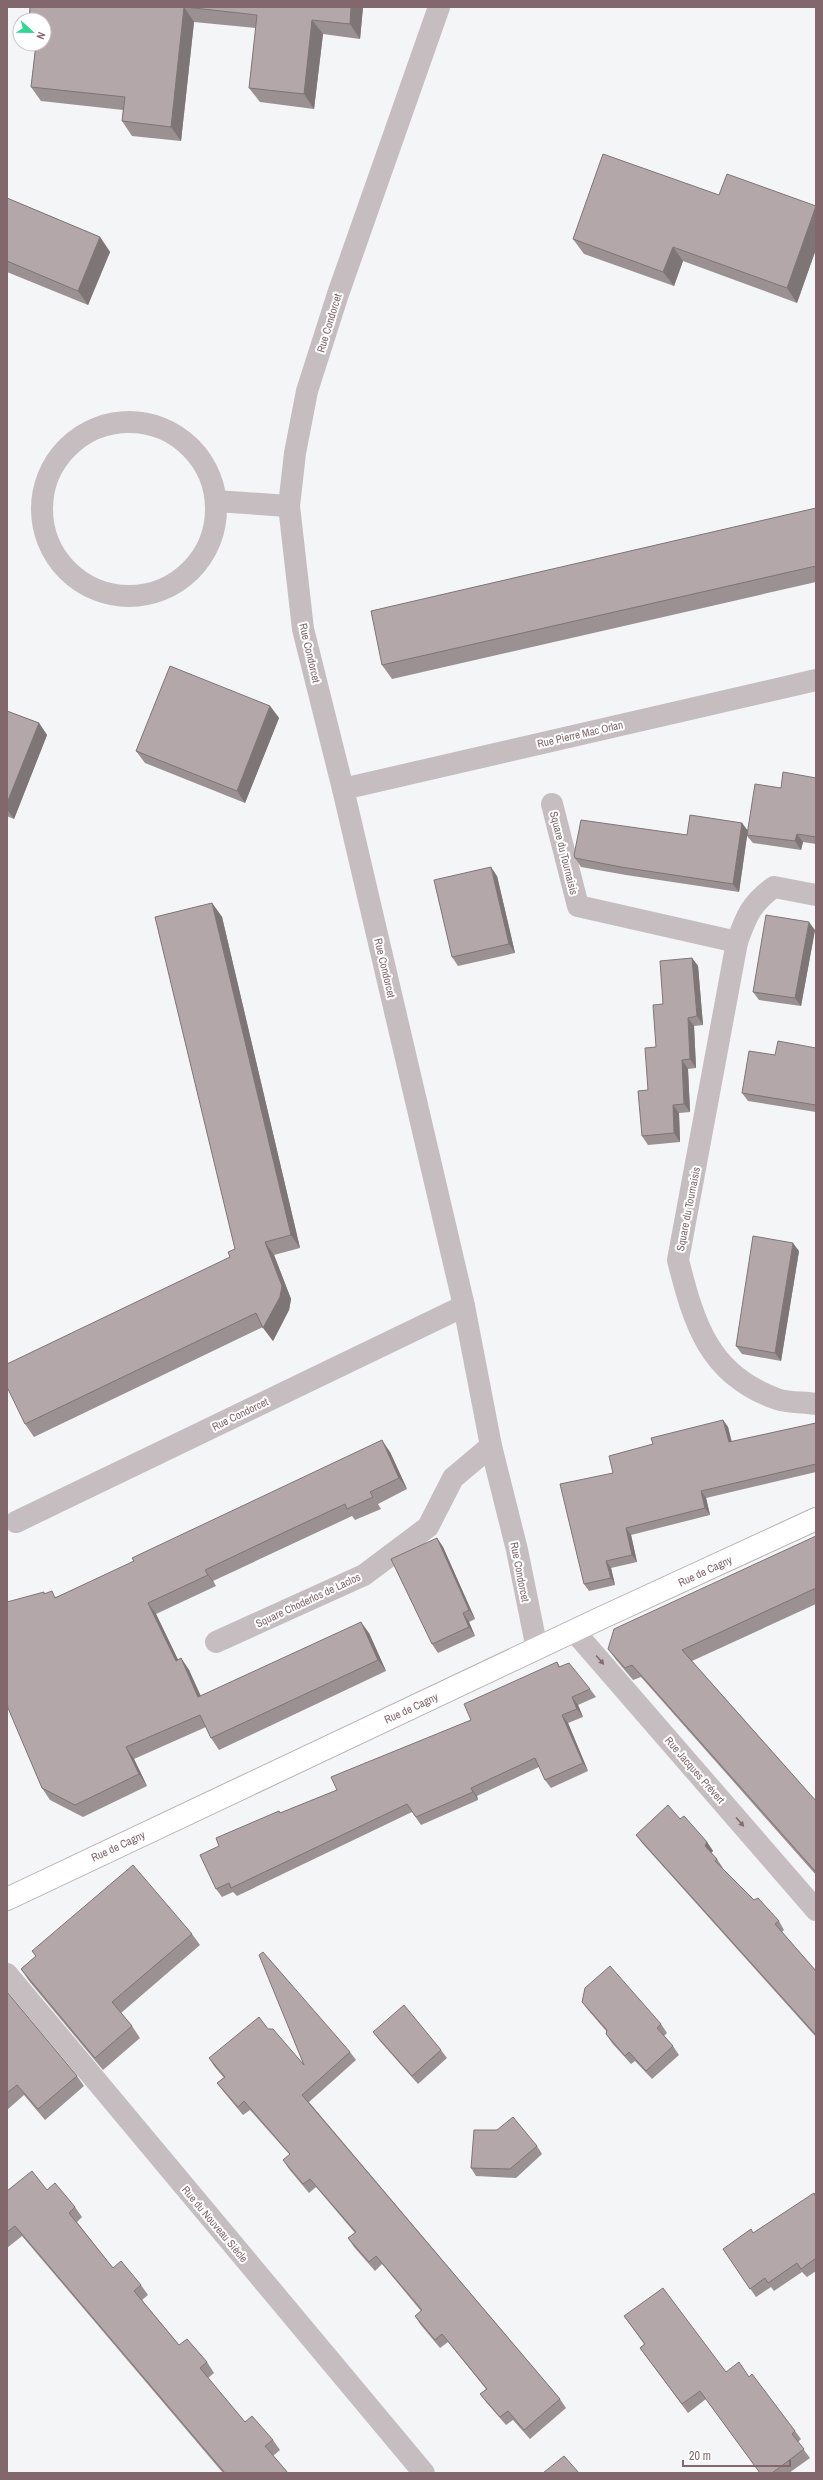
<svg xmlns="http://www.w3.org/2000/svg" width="823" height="2480" font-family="'Archivo Narrow',sans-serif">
<rect width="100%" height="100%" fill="#f3f5f6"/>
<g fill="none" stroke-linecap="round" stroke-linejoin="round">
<g stroke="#b9b1b3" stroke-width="24">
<polyline id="major" points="7,1899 601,1618 816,1519"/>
</g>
<g stroke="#c5bdbf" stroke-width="22">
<polyline points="439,7 338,294 307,391 295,453 289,506 303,629 343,789 464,1306 491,1446 517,1550 537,1649"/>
<circle cx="129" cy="509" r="87"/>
<polyline points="216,501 289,506"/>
<polyline points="343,789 816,680"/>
<path d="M552 804 578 906 737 942C746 917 751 903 774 887L816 895"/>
<path d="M737 942 678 1260C694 1324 709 1375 777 1399 788 1403 804 1402 816 1404"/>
<polyline points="16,1522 464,1306"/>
<polyline points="574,1631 816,1910"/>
<polyline points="216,1642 364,1575 428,1527 453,1478 491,1446"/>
<polyline points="7,1974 424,2473"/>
</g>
<use href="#major" stroke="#fff" stroke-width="22"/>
</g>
<g fill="#9b9092">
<polygon points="30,7 363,7 360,39 323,34 314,109 260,102 249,88 256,28 194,22 181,141 132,136 122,121 123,110 41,101 31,87 35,51 31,44 44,44"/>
<polygon points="719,195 816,206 816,249 797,303 683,261 674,286 584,254 573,239"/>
<polygon points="7,198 100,237 110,252 88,305 7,272"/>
<polygon points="816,508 816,582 392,679 382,665"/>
<polygon points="270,706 279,718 245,803 145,763 136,751"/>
<polygon points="7,711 39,723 47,735 14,819 7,816"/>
<polygon points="816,778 816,844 803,842 801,850 753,843 747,836 739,892 626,875 581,867 575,858 687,835 742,823 747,830 781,788"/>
<polygon points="497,876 515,953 458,966 452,957"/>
<polygon points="212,903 222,917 300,1248 274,1255 291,1299 289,1310 273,1341 263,1327 34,1437 25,1424 230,1257 235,1249"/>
<polygon points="815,930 801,1006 759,1000 753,992"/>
<polygon points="692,958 698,966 703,1025 694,1026 696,1068 688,1069 690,1112 679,1113 680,1142 648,1145 642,1136 648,1090 656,1047 663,1004"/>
<polygon points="816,1048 816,1112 748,1101 742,1093 775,1055"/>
<polygon points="799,1251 781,1361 742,1354 736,1346"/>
<polygon points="723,1420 728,1427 732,1442 816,1423 816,1472 706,1498 710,1515 631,1535 637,1562 611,1568 615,1585 589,1591 584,1584 613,1473 653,1444"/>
<polygon points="390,1452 407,1489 378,1504 381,1509 355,1520 352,1516 213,1581 216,1586 156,1614 178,1660 181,1658 189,1670 201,1696 369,1633 386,1671 219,1750 211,1738 206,1727 134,1759 147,1786 83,1817 50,1800 42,1788 45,1594 56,1597"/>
<polygon points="816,1536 816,1604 692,1661 816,1801 816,1875 641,1677 633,1680 617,1661 608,1649"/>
<polygon points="437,1538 443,1547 475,1619 469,1622 475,1636 438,1653 432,1644"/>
<polygon points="557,1662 560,1667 590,1689 596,1697 578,1705 583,1717 568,1723 588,1771 551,1788 545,1780 539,1767 477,1796 478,1800 421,1825 412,1812 237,1896 233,1892 222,1897 216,1889 219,1846 279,1811 281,1813 337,1790 471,1720"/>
<polygon points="680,1819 707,1842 713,1851 711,1853 717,1859 723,1868 722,1868 754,1900 779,1921 784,1930 782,1932 816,1971 816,2037 642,1843 636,1835"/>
<polygon points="192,1934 200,1945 121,2013 132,2026 140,2038 103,2070 29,1981 21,1969 36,1956 32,1951"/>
<polygon points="7,1992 77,2076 84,2086 45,2120 24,2095 7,2110"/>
<polygon points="582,2002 661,2024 667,2033 664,2036 673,2046 679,2055 652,2079 635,2061 631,2064 612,2043 606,2034 607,2032 588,2010"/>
<polygon points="268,2029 304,2065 350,2052 356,2060 309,2102 560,2399 566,2408 530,2439 513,2420 506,2425 486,2402 480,2394 486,2389 448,2342 440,2348 420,2324 415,2316 421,2311 382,2264 375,2271 354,2247 348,2238 355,2233 316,2187 309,2193 289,2169 283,2160 290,2155 250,2110 243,2115 223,2091 217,2083 224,2078 214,2066 209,2058"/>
<polygon points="373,2032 441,2050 447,2058 418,2084 379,2040"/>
<polygon points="537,2146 542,2154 516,2178 476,2176 471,2168"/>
<polygon points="47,2190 75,2207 82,2217 77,2222 113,2268 141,2285 148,2295 142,2300 179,2345 207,2362 214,2373 208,2378 245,2422 273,2440 280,2450 273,2456 288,2473 223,2473 22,2236 7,2248 7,2191"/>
<polygon points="816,2197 816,2271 807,2277 802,2272 774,2291 771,2287 756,2297 723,2249 753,2233"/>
<polygon points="624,2316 726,2372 749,2377 795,2431 801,2439 798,2442 810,2458 789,2473 760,2473 706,2399 688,2413 640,2348 644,2344"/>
</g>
<g fill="#7e7577">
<polygon points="184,7 194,22 181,141 171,127"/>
<polygon points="351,7 363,7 360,39 350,24"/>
<polygon points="312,20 323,34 314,109 304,94"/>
<polygon points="816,206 816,249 797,303 787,288"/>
<polygon points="100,237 110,252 88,305 78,291"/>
<polygon points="673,247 683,261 674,286 663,272"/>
<polygon points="270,706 279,718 245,803 237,791"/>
<polygon points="39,723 47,735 14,819 7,809 7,803"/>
<polygon points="742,823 748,831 747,835 747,836 739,892 733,884"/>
<polygon points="797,834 803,842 801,850 795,841"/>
<polygon points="491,867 497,876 515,953 509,944"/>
<polygon points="212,903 222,917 300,1248 291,1235"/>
<polygon points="809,922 815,930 801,1006 795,998"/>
<polygon points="692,958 698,966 703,1025 697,1016"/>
<polygon points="688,1018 694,1026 696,1068 690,1059"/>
<polygon points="682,1060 688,1069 690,1112 684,1104"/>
<polygon points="673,1105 679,1113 680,1142 674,1133"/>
<polygon points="265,1242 274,1255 291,1299 289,1310 273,1341 263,1328"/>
<polygon points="793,1243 799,1251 781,1361 775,1353"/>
<polygon points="723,1420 728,1427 733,1449 729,1442"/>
<polygon points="382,1440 390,1452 407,1489 399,1478"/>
<polygon points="701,1491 706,1498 710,1515 705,1508"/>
<polygon points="626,1528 631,1535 637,1562 632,1555"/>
<polygon points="437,1538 443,1547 475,1619 469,1610"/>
<polygon points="606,1561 611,1568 615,1585 611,1578"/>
<polygon points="205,1570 213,1581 216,1586 208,1575"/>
<polygon points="148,1603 156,1614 184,1672 176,1661"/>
<polygon points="463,1613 469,1622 475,1636 469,1627"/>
<polygon points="361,1622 369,1633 386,1671 378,1660"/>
<polygon points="181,1658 189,1670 206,1709 198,1697"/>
<polygon points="572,1697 578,1705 583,1717 577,1709"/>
<polygon points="562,1715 568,1723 588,1771 583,1763"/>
<polygon points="126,1747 134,1759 147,1786 139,1774"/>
<polygon points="471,1788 477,1796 478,1800 473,1792"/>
<polygon points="707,1842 713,1851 710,1854 705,1846"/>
</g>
<g fill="#b4a7aa" stroke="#7e7577">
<polygon points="30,7 184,7 171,127 122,121 125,97 31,87 36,44 44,44 44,20 29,20"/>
<polygon points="185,7 351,7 350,24 312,20 304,94 249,88 257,15"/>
<polygon points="603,154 719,195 727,174 816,206 787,288 673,247 663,272 573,239"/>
<polygon points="7,198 100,237 78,291 7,261"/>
<polygon points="816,508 816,566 382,665 371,611"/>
<polygon points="170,666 270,706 237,791 136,751"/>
<polygon points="7,711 39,723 7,803"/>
<polygon points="783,772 816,778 816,837 797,834 795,841 747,835 755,784 781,788"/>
<polygon points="690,815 742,823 733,884 621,867 575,858 574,855 581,820 687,835"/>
<polygon points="491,867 509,944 452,957 434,880"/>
<polygon points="212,903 291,1235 265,1242 282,1286 280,1297 263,1328 256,1313 25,1424 7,1387 7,1364 230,1257 228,1252 235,1249 155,917"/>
<polygon points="766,915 809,922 795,998 753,992"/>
<polygon points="692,958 697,1016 688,1018 690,1059 682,1060 684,1104 673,1105 674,1133 642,1136 638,1091 648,1090 645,1048 656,1047 653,1005 663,1004 660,961"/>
<polygon points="778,1041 816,1048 816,1105 742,1093 749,1051 775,1055"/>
<polygon points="753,1236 793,1243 775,1353 736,1346"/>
<polygon points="723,1420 729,1442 816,1423 816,1464 701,1491 705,1508 626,1528 632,1555 606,1561 611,1578 584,1584 560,1484 613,1473 609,1456 653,1444 651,1438"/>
<polygon points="382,1440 399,1478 370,1492 373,1497 347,1509 345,1504 287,1531 205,1570 208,1575 148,1603 176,1661 181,1658 198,1697 361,1622 378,1660 211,1738 200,1715 126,1747 139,1774 75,1805 42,1788 8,1708 7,1701 7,1602 44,1592 44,1594 52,1591 55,1598 134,1561 132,1558"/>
<polygon points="816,1536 816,1588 682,1650 816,1801 816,1872 632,1665 625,1668 608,1649 614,1629"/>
<polygon points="437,1538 469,1610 463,1613 469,1627 432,1644 391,1559"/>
<polygon points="557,1662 559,1667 569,1663 590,1689 572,1697 577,1709 562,1715 583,1763 545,1780 535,1758 471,1788 473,1792 416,1817 407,1804 231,1888 229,1883 216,1889 200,1855 219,1846 216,1838 279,1811 280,1813 337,1790 331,1777 471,1720 464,1704"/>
<polygon points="668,1805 680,1819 684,1816 707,1842 705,1846 717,1859 715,1861 754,1900 758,1898 779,1921 775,1924 816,1971 816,2035 636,1835"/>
<polygon points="133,1865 192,1934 112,2002 132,2026 95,2058 21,1969 36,1956 32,1951"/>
<polygon points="263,1952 350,2052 302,2095 560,2399 524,2430 508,2411 500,2417 480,2394 487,2389 442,2334 435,2340 415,2316 422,2310 376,2256 369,2262 348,2238 356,2232 310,2179 303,2184 283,2160 290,2154 244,2101 238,2107 217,2083 225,2077 209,2058 259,2017 268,2029 273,2029 304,2065 259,1955"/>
<polygon points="610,1966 661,2024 657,2028 673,2046 646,2071 629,2052 625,2056 606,2034 607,2030 582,2002 585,1988"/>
<polygon points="7,1992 77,2076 38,2109 17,2085 7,2093"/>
<polygon points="404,2005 441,2050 412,2076 373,2032"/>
<polygon points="513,2117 537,2146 510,2169 471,2168 474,2130 497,2130"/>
<polygon points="32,2171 47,2190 55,2183 75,2207 69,2213 113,2268 121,2261 141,2285 134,2291 179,2345 187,2339 207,2362 200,2368 245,2422 252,2416 273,2440 265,2446 288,2473 225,2473 15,2226 7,2232 7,2191"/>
<polygon points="814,2193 816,2197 816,2258 801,2269 797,2263 768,2283 765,2278 750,2289 723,2249 751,2229 753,2233"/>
<polygon points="663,2288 726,2372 739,2362 749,2377 752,2374 795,2431 792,2434 804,2449 772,2473 760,2473 700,2391 682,2404 640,2348 645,2344 624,2316"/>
<polygon points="564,2456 579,2473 543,2473"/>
</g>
<defs><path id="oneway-solid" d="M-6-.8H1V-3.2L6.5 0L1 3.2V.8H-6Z"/></defs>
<g fill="#856b71">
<use href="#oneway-solid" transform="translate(600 1660) rotate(49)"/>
<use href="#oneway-solid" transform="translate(740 1822) rotate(49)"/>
</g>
<g text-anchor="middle" stroke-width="4" stroke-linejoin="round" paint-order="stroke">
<g font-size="11" fill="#82676d" stroke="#fff">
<text transform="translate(329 323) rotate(-73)" y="4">Rue Condorcet</text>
<text transform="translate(310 653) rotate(77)" y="4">Rue Condorcet</text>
<text transform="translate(580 734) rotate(-13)" y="4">Rue Pierre Mac Orlan</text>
<text transform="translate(564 853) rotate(76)" y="4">Square du Tournaisis</text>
<text transform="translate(385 968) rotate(77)" y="4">Rue Condorcet</text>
<text transform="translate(688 1209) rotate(-79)" y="4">Square du Tournaisis</text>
<text transform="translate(240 1414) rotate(-26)" y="4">Rue Condorcet</text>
<text transform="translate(705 1571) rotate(-25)" y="4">Rue de Cagny</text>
<text transform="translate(520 1572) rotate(79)" y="4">Rue Condorcet</text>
<text transform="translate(308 1600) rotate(-25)" y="4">Square Choderlos de Laclos</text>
<text transform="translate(411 1708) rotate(-25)" y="4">Rue de Cagny</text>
<text transform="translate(695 1770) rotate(49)" y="4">Rue Jacques Prévert</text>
<text transform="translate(118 1846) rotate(-25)" y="4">Rue de Cagny</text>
<text transform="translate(215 2224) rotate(50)" y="4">Rue du Nouveau Siècle</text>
</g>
</g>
<rect width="823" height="2480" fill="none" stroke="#82676d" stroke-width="16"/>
<g transform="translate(32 32) rotate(112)"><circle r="19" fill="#ffffff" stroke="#cdc2c5"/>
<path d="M0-3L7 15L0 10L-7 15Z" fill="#32d793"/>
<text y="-6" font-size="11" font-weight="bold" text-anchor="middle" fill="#82676d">N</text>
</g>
<path d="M683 2460v6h107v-6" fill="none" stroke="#82676d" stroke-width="2"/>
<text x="689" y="2460" font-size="12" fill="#82676d" stroke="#ffffff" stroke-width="3" paint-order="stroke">20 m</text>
</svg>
